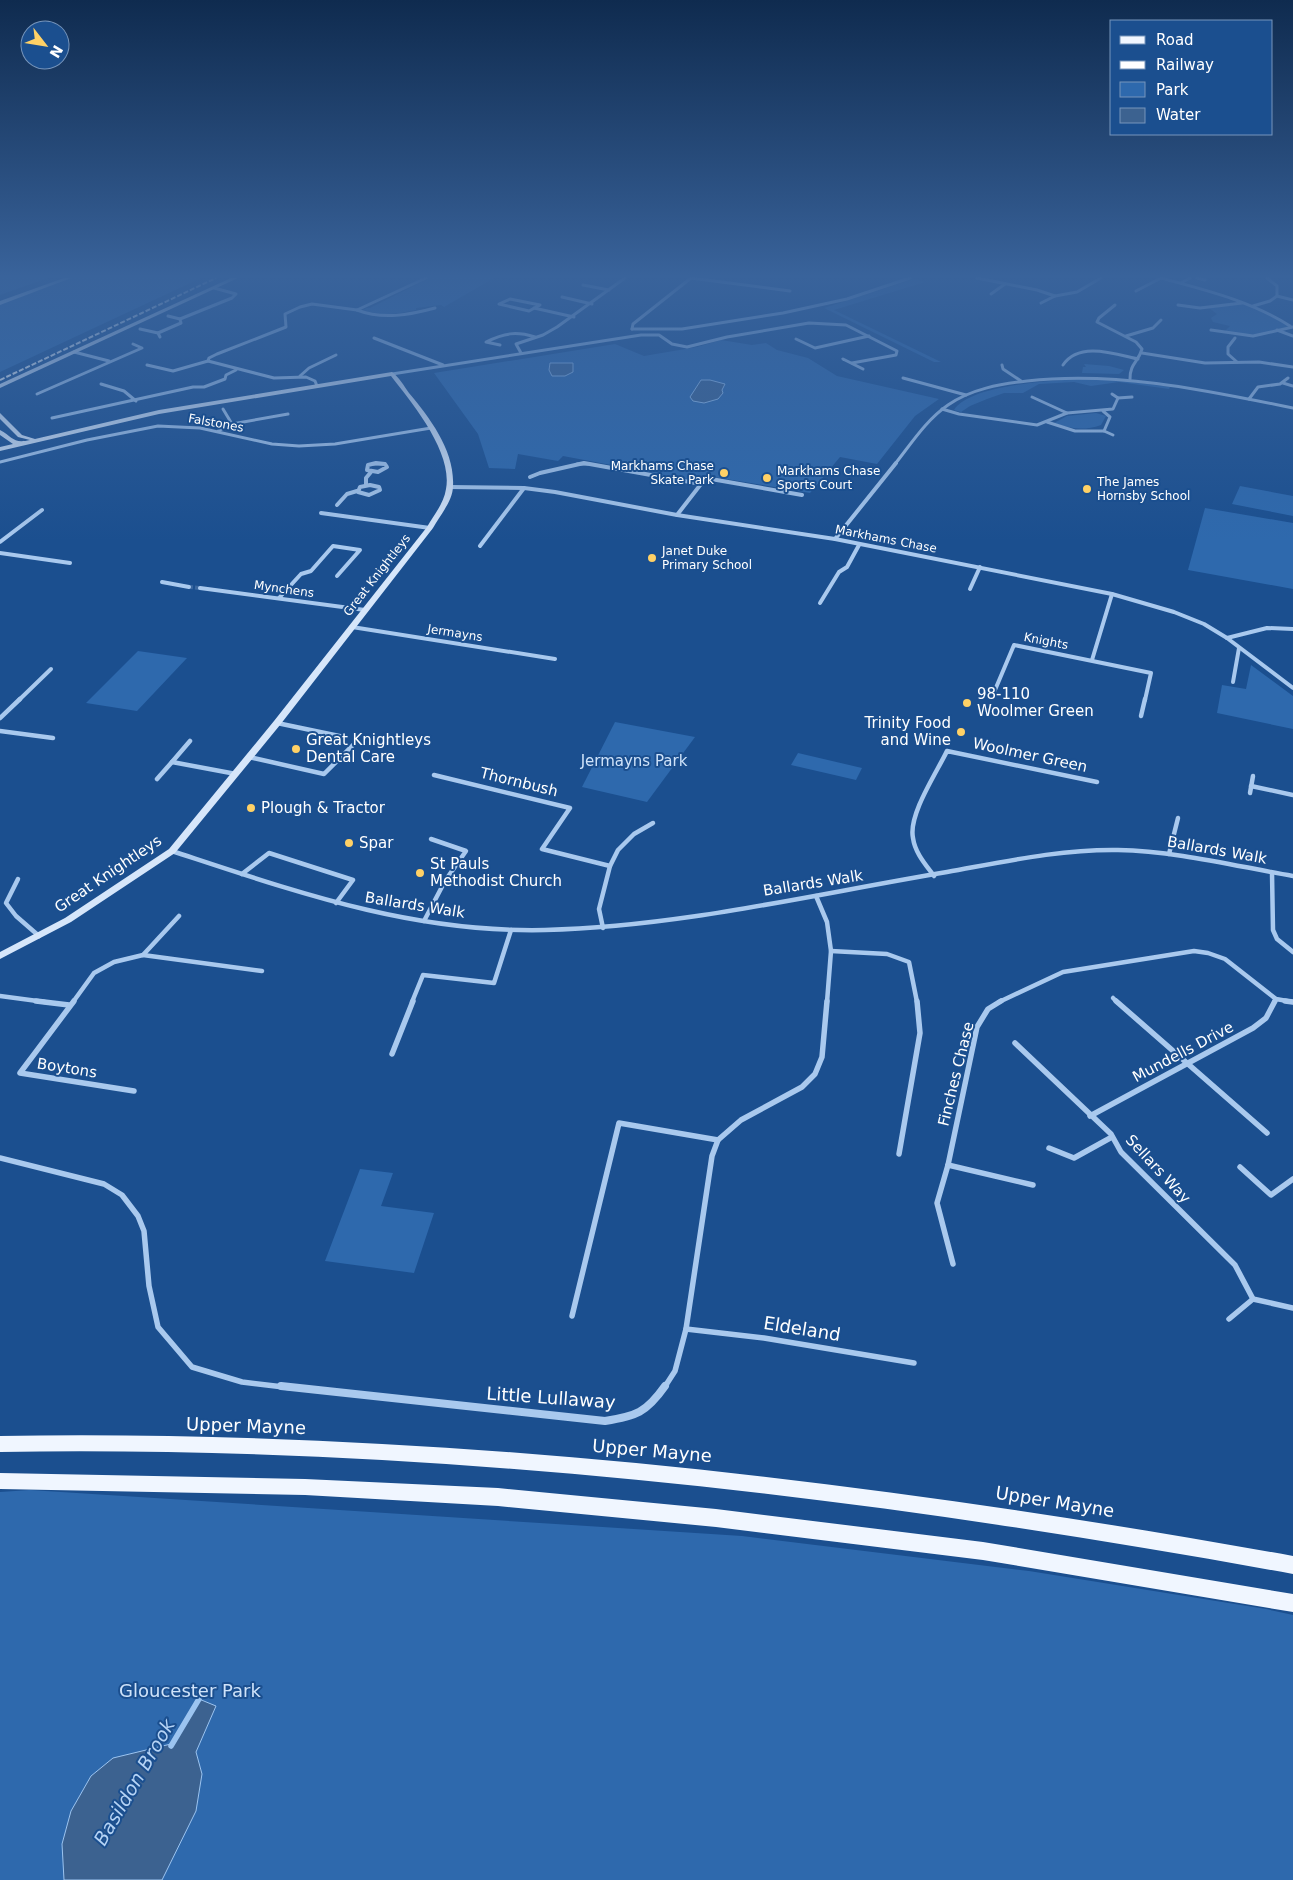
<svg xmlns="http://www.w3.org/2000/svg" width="1293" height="1880" font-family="'DejaVu Sans',sans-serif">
<rect width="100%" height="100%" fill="#1b4f8f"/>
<g fill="#2e69ad">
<polygon points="0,278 48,278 0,295"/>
<polygon points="69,278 201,278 0,372 0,303"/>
<path d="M430 278H494L444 307 441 305 416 308V310C396 314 384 317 363 310L367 308H370Z"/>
<polygon points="914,279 925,282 834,310 941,362 934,362 824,308"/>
<polygon points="1243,302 1290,326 1253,336 1225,331 1230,326 1213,322 1211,318 1217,314 1209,308"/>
<polygon points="721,340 752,345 766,343 777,350 808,358 837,376 939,399 915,416 877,464 840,457 810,493 708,476 691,480 563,456 558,461 518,454 515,469 489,468 478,434 434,373 615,344 644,356 697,347"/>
<polygon points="1084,364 1109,366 1124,370 1119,374 1082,373 1083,367 1086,367"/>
<path d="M1077 379H1111L1170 387 1169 389 1119 382 1091 386 1074 382 1039 384 1023 393H1004L987 399 970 406 961 412 954 410C969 385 1049 381 1077 379Z"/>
<path d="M1096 413 1106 416 1101 425C1084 431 1071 429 1054 423L1067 416Z"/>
<polygon points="1240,486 1293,496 1293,516 1232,504"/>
<polygon points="1205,508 1293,523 1293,589 1188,570"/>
<polygon points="138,651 187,658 137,711 86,703"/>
<polygon points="1251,665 1293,696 1293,729 1217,713 1222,685 1246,689"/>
<polygon points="615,722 695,737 647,802 582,787"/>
<polygon points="798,753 862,768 856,780 791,765"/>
<polygon points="360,1169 393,1173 381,1206 434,1213 414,1273 325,1261"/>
<polygon points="30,1490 742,1536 1029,1571 1266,1609 1293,1615 1293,1880 0,1880 0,1492"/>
</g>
<g fill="#3c6290" stroke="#9cc4f0">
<polygon points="550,363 573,363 573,372 565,376 552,376 549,370"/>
<polygon points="701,380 710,380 725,384 722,390 723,393 718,399 704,403 693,401 690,397"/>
<polygon points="199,1699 216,1706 196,1752 202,1774 196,1811 162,1880 64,1880 62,1844 71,1811 91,1776 113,1758 175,1743"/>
</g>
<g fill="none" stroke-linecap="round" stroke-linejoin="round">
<polyline stroke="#9cc4f0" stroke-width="5.5" points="171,1746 199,1699"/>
<polyline stroke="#3d69a0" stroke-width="4" stroke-dasharray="4 2" stroke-linecap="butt" points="189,587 200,588"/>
<g stroke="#a9c9ee" stroke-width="3">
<polyline points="691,278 790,291"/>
<polyline points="977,278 1037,290 1055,296 1077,292 1101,278"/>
<polyline points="1197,278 1205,280"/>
<polyline points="1181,283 1190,278"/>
<polyline points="583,285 609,290"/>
<path d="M1136 291 1161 278C1205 290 1251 301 1290 326"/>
<polyline points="991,294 1005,284"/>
<polyline points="1277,296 1293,300"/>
<polyline points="562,297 592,304"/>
<polygon points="510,299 540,305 529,311 499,304"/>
<polyline points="1041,303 1055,296"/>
<path d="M1115 305 1099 318 1097 322 1136 342 1142 349C1138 363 1130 363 1130 379"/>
<polyline points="1178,305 1200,308 1242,303"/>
<polyline points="1253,306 1270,301 1277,296 1277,286 1267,278"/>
<polyline points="534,308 574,317"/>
<path d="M357 310C383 320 409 315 435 308"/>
<polyline points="168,316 180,319"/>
<polyline points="140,329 158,333 160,337"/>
<polyline points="632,329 682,329 783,313 847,299 910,278"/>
<polyline points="632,329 633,324 691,278"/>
<polyline points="1211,330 1253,336 1293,327"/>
<polyline points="1277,330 1293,336"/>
<polyline points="158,333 181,323 180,319 232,298 236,294 214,288"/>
<polyline points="1126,336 1153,328 1161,320"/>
<polyline points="374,338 443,365"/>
<polyline points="1235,338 1228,347 1228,354 1237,362"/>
<polyline points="796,339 815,348 869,336"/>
<path d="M500 345 486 342C504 333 516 331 535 337"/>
<polyline points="74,352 109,361"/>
<polyline points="521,353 516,344 543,335 557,327 625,278"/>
<polyline points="1142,353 1205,363 1259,362 1293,367"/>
<polyline points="843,359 863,369"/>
<polyline points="147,365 173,371 208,361"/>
<polyline points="1002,365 1003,369 1021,381"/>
<path d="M1063 365C1079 341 1115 354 1138 359"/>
<polyline points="392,374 641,335 659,335 672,344 687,347 727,337 809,323 846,325 897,351 896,355 852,363"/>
<polyline points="300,376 309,368 336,355"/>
<polyline points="903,378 966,395"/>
<polyline points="1283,383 1293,386"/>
<polyline points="101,384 124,391 136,401"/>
<polyline points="317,386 315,381 306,377 274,378 208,361 209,358 217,354 286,327 285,314 300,307 312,304 357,310 426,278"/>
<polyline points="37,394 142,348 133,344"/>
<polyline points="1032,397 1067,413"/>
<polyline points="1118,398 1132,397"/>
<polyline points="1249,399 1258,387 1280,384 1288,378"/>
<polyline points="942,409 959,414 1037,425 1067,413 1113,409 1118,398 1112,394"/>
<polyline points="52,418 193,387 204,387 225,379 226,375 236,370"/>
<polyline points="1047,422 1075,431 1104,431 1110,417 1103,411"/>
<polyline points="232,424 288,414"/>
<polyline points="218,431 232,424 223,409"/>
<polyline points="1104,431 1113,435"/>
<polyline points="0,462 87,440 158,426 200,428 272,444 299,446 335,444 431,428"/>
<polyline points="373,464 383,464"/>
<polyline points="577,464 588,464"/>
<path d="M895 464C911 444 926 420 948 405 971 389 1000 384 1027 381 1117 371 1205 390 1293 408"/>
</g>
<g stroke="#a9c9ee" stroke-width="4">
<polygon points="376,463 385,464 387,467 378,472 367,470 368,465"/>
<polyline points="530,477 540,473 584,463 701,484"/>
<polyline points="366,485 366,478 371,472"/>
<polygon points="370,485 379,487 380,490 369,495 358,492 360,487"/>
<polyline points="450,487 524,488 555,492 677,515 835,539 1112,594 1174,612 1204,624 1227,638 1293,688"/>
<polyline points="337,505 347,494 357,491"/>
<polyline points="321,513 430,528"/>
<polyline points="677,515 701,484 711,479 802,495"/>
<polyline points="835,539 896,463"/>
<polyline points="0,542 42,510"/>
<polyline points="480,546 524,488"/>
<polyline points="0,553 70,563"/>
<polyline points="162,582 189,587"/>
<polyline points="200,588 365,610"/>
<polyline points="970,589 980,567"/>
<polyline points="279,598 301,574 311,571 333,546 360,550 337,576"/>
<polyline points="820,603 839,572 847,567 859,545"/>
<polyline points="352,627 555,659"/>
<polyline points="1227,638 1267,628 1293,629"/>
<polyline points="1092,660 1112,594"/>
<polyline points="1233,682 1239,648"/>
<polyline points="995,690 1014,645 1151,673 1145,700"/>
<polyline points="19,700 51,669"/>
</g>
<g stroke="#a9c9ee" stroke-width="4.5">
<polyline points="1141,716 1145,699"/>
<polyline points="0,718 20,699"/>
<polyline points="277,723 344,737"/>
<polyline points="0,731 53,738"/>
<polyline points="190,741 172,762 236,774"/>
<polyline points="249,757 324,774 353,745"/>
<polyline points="434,775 570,808 542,849 610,866"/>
<polyline points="157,779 172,762"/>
<polyline points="1251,786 1293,795"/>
<polyline points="1250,793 1253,776"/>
<path d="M172 851C297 892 412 933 545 930 679 927 815 894 947 872 1003 862 1061 849 1118 850 1176 851 1235 866 1293 876"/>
<polyline points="1169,854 1178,818"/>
<polyline points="1272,873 1273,930 1277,939 1293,952"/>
<polyline points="242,874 269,853 353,880 336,903"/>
<path d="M934 876C926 865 915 853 913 838 908 815 937 772 947 751L1097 782"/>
<polyline points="18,879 6,903 16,916 39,936"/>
<polyline points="816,896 827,922 831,951 827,1002"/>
<polyline points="179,916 143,955 262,971"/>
<polyline points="424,921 445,881 466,851 431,839"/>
<polyline points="603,928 599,909 610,866 618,850 634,834 653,823"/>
<polyline points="831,951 887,954 909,962 917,1002"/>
<polyline points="0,996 45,1002"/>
<polyline points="1113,998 1117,1002"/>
<polyline points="73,1002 94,973 114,962 143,955"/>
<polyline points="412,1002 423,975 494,983 511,930"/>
<polyline points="999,1002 1063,972 1194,951 1208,953 1225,959 1276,999 1293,1002"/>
<polyline points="1274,1002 1276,999"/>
</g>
<g stroke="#a9c9ee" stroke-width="5.5">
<polyline points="36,1001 69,1005"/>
<polyline points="74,1001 20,1073 134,1091"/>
<polyline points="1116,1001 1267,1133"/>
<polyline points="1285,1001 1293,1002"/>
<polyline points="1015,1043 1111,1134 1121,1152 1235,1265 1253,1299 1293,1308"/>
<polyline points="392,1054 413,1001"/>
<polyline points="1090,1116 1253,1028 1266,1018 1275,1001"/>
<polyline points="1049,1148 1074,1158 1112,1137"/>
<polyline points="899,1154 920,1033 917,1001"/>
<polyline points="0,1158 104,1184 122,1195 138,1216 144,1231 149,1286 158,1327 192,1367 242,1382 292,1388"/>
<polyline points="948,1165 1033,1185"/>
<polyline points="1240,1167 1271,1195 1293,1179"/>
<polyline points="953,1264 937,1203 948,1165 977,1027 988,1009 1001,1001"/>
<polyline points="572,1316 619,1123 718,1140"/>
<polyline points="1229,1319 1253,1299"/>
<polyline points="686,1329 764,1338 914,1363"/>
<polyline points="664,1388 675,1371 686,1329 712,1156 718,1140 741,1120 802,1087 815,1074 822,1057 827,1001"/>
</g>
<path stroke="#a9c9ee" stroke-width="8" d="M281 1386 605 1421C636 1416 646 1413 665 1386"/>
<g fill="#d6e6fa" fill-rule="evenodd">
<polygon points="64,278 71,278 0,305 0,301"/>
<polygon points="231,278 238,278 0,388 0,384"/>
<path d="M392 372C399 377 404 386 409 393 430 418 455 451 453 486 453 501 440 515 433 528L280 725 175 853 71 922 0 959V952L65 918 169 849 274 721 427 527C434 515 444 503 446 489 453 452 412 403 391 376L159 414 0 451V447L13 444 0 435V430C13 437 13 444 30 440L18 437 0 419V413L22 435 35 439 159 410Z"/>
</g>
<g fill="#f0f6ff" fill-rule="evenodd">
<path d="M0 1436C434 1429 867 1479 1293 1556V1574C867 1496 434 1445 0 1452Z"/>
<polygon points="0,1473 305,1479 498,1488 716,1509 983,1542 1293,1594 1293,1612 983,1560 716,1527 498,1506 305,1495 0,1489"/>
</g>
<polyline stroke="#fff" stroke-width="2" stroke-dasharray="5 2" stroke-linecap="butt" points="0,380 216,278"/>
</g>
<linearGradient id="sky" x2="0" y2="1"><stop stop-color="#0f2b4f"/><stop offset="0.51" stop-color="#39639b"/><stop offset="1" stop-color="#39639b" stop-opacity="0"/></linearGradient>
<rect width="1293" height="541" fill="url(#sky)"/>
<g fill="#ffd166" stroke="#1b4f8f" stroke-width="2">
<circle cx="724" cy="473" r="5"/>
<circle cx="767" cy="478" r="5"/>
<circle cx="1087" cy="489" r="5"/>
<circle cx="652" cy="558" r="5"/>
<circle cx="967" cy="703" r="5"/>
<circle cx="961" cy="732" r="5"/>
<circle cx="296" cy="749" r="5"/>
<circle cx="251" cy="808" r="5"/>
<circle cx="349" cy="843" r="5"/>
<circle cx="420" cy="873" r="5"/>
</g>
<g text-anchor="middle" stroke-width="4" stroke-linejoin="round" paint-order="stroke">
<g font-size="12" fill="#fff" stroke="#1b4f8f">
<text transform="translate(216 423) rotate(10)" y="4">Falstones</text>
<text transform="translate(886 539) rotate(11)" y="4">Markhams Chase</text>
<text transform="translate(377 575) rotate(-52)" y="4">Great Knightleys</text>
<text transform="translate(284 589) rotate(8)" y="4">Mynchens</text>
<text transform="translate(455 633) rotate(9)" y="4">Jermayns</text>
<text transform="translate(1046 641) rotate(11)" y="4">Knights</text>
</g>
<g font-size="12" fill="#fff" stroke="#1b4f8f" text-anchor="start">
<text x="714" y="470" text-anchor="end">Markhams Chase<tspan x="714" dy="14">Skate Park</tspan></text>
<text x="777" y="475">Markhams Chase<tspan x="777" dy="14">Sports Court</tspan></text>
<text x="1097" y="486">The James<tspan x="1097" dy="14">Hornsby School</tspan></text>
<text x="662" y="555">Janet Duke<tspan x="662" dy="14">Primary School</tspan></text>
</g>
<g font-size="15" fill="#fff" stroke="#1b4f8f" text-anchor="start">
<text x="977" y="699">98-110<tspan x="977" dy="17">Woolmer Green</tspan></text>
<text x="951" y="728" text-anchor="end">Trinity Food<tspan x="951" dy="17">and Wine</tspan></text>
<text x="306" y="745">Great Knightleys<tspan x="306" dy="17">Dental Care</tspan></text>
<text x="261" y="813">Plough &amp; Tractor</text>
<text x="359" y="848">Spar</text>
<text x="430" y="869">St Pauls<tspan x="430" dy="17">Methodist Church</tspan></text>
</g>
<g font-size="15" fill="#fff" stroke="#1b4f8f">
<text transform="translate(1030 755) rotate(12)" y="5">Woolmer Green</text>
<text transform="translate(519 782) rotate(14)" y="5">Thornbush</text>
<text transform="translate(1217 850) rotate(10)" y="5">Ballards Walk</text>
<text transform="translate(108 874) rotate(-34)" y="5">Great Knightleys</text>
<text transform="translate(813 883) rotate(-9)" y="5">Ballards Walk</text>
<text transform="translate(415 905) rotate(9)" y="5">Ballards Walk</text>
<text transform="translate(1183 1052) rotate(-28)" y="5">Mundells Drive</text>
<text transform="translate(67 1068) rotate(9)" y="5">Boytons</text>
<text transform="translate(956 1074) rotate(-76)" y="5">Finches Chase</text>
<text transform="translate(1158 1169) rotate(47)" y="5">Sellars Way</text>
</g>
<g font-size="15" fill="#cfe3fa" stroke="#1b4f8f">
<text x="634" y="766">Jermayns Park</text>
</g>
<g font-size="18" fill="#fff" stroke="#1b4f8f">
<text transform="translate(802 1329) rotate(9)" y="6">Eldeland</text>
<text transform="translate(551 1398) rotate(4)" y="6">Little Lullaway</text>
<text transform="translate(246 1426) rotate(2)" y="6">Upper Mayne</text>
<text transform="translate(652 1451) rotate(5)" y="6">Upper Mayne</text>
<text transform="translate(1055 1502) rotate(9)" y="6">Upper Mayne</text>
</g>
<g font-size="18" fill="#cfe3fa" stroke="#1b4f8f">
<text x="190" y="1697">Gloucester Park</text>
</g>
<g font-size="19" font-style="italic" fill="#b5d3f5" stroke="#1b4f8f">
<text transform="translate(134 1782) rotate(-60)" y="7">Basildon Brook</text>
</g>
</g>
<rect x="1110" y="20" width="162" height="115" fill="#1b4f8f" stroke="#7695bc"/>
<rect x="1120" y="36" width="25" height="8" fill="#f0f6ff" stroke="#7695bc"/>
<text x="1156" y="45" font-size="15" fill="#ffffff">Road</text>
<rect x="1120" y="61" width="25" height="8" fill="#ffffff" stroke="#7695bc"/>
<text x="1156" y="70" font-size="15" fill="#ffffff">Railway</text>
<rect x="1120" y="82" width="25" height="15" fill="#2e69ad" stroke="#7695bc"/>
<text x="1156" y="95" font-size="15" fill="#ffffff">Park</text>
<rect x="1120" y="108" width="25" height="15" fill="#3c6290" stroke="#7695bc"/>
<text x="1156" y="120" font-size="15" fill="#ffffff">Water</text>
<g transform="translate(45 45) rotate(121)"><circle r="24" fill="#1b4f8f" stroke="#7695bc"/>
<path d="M0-4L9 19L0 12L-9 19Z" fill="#ffd166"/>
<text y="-8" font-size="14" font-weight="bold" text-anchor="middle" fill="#ffffff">N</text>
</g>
</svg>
